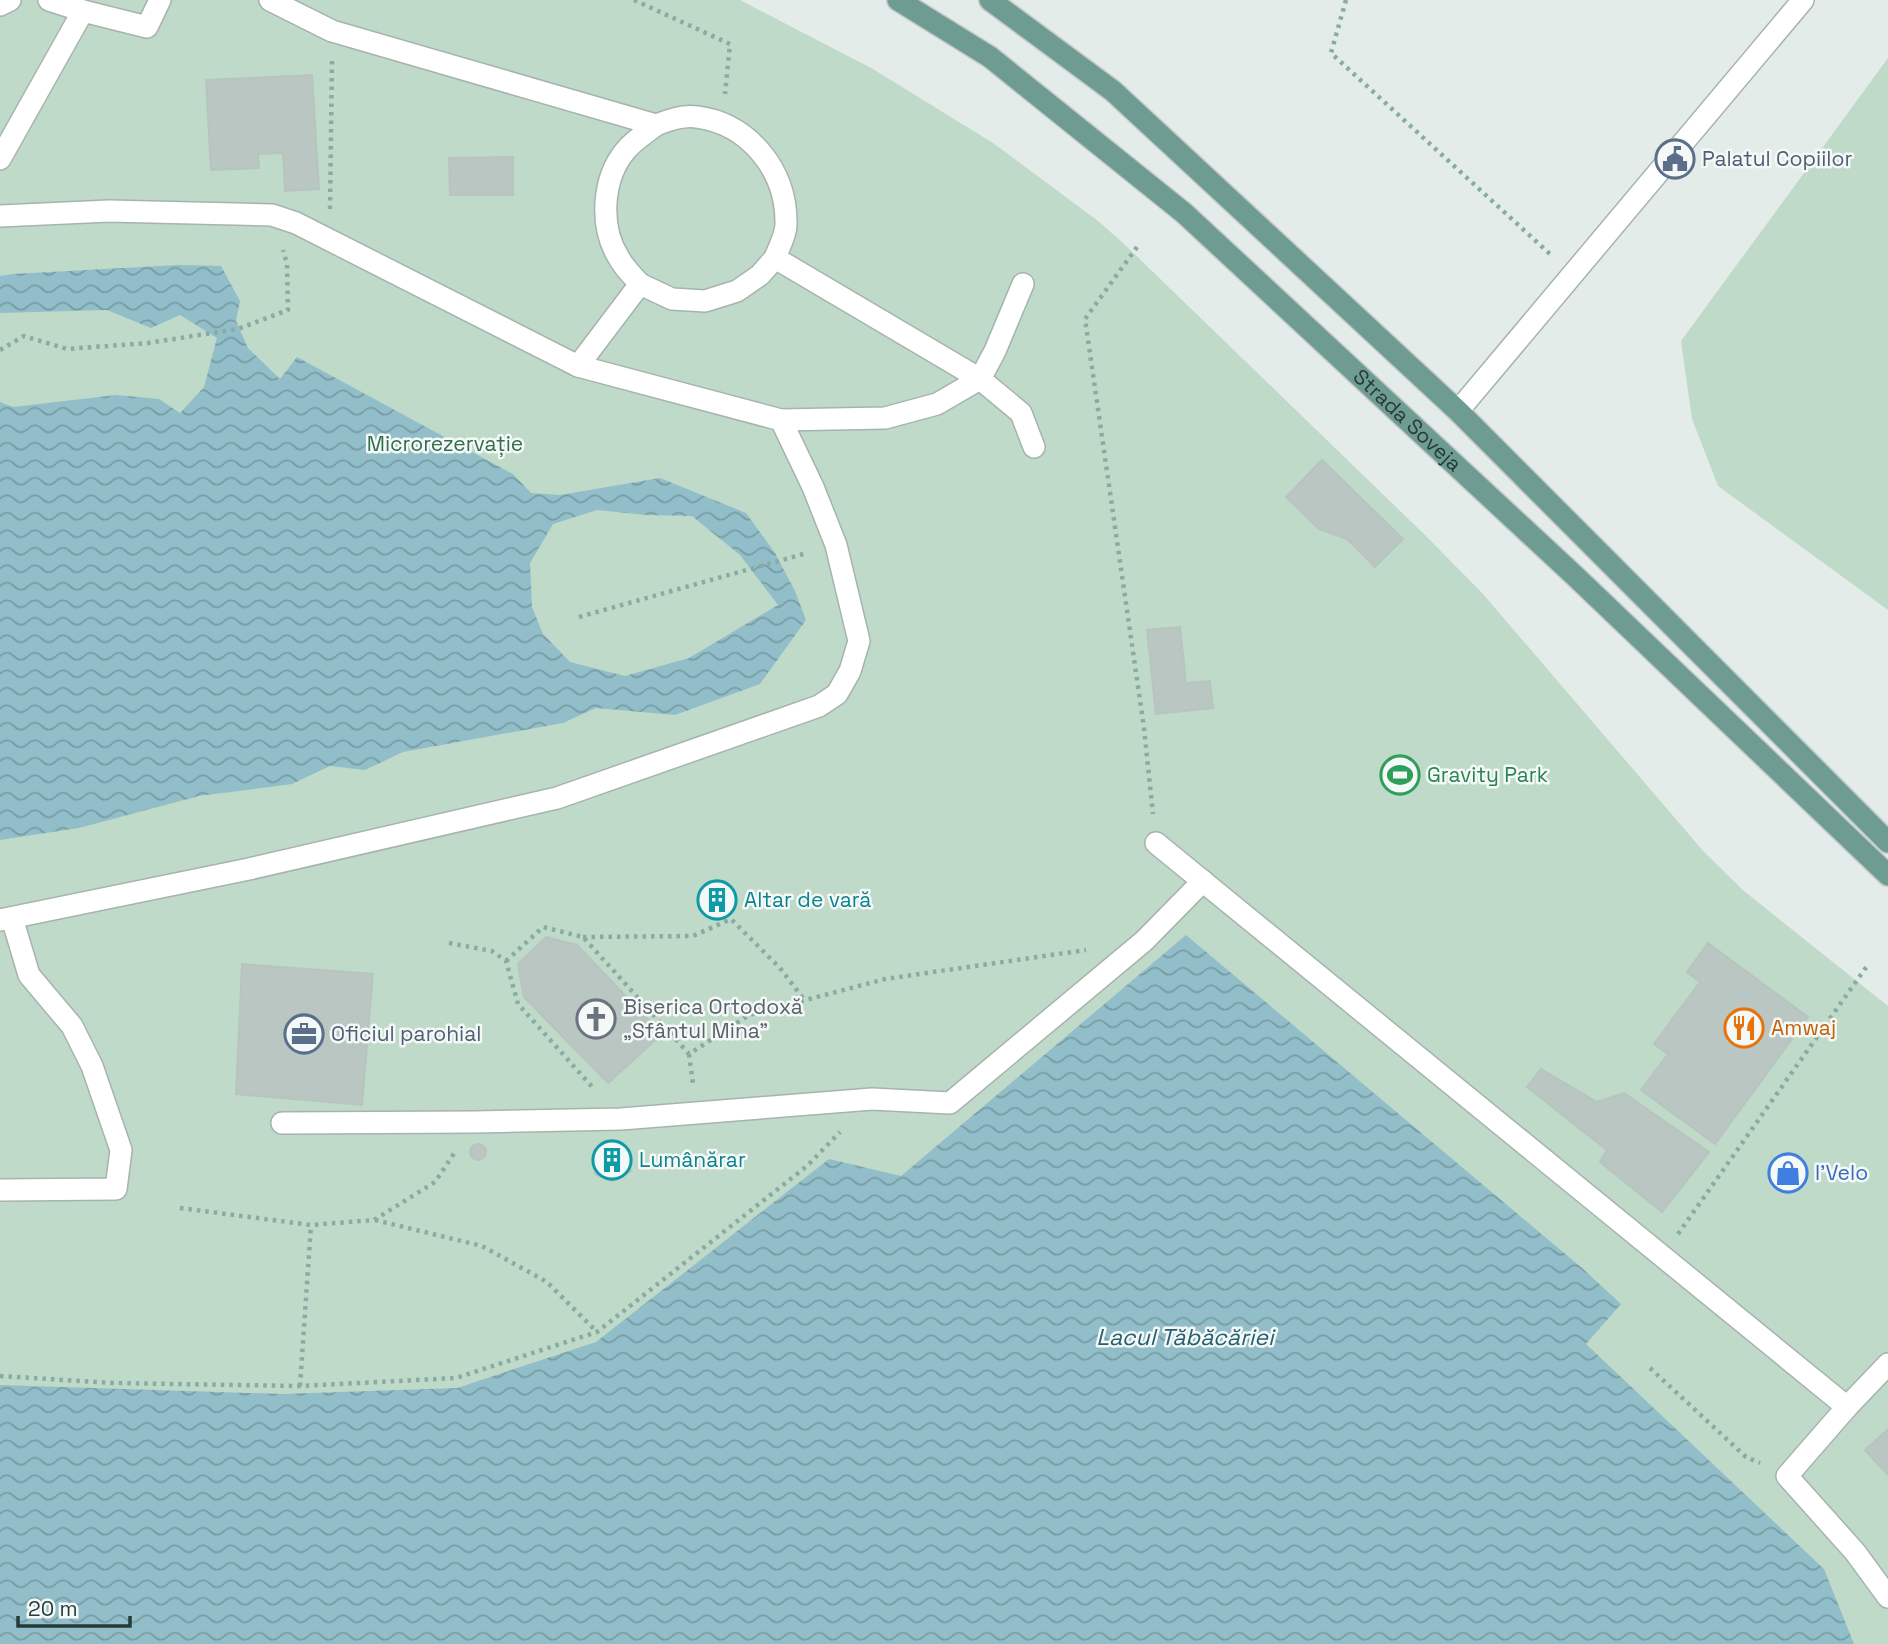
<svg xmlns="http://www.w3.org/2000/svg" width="1888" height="1644" font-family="'Space Grotesk',sans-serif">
<defs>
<pattern id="water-waves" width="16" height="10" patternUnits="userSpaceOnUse" patternTransform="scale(1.75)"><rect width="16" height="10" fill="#92beca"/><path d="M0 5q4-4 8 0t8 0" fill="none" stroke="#779ca5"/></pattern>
</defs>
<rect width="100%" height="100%" fill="#e4ece9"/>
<g fill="#bfdac8">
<polygon points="0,0 740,0 873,69 993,143 1098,221 1122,242 1425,535 1483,594 1704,852 1744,891 1888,1006 1888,1644 0,1644"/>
<polygon points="1888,58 1888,610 1718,486 1692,419 1681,341"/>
</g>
<g fill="url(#water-waves)" fill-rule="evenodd">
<path d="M178 265 221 266 240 301 236 321 248 348 280 379 297 357 513 474 531 493 560 495 660 478 746 513 775 553 795 591 806 620 760 684 675 715 596 708 563 723 403 752 365 770 330 766 292 784 199 796 79 828 0 840V402L13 407 116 395 159 399 180 413 204 387 217 338 180 315 151 328 107 310 0 313V276L13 274ZM597 510 646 515 692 516 740 555 778 605 689 658 625 676 570 662 543 634 532 607 530 563 553 524Z"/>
<polygon points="1186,935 1582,1268 1621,1304 1586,1344 1824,1569 1854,1644 0,1644 0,1385 282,1394 457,1388 596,1342 829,1159 901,1176"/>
</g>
<g fill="#b9c6c2" stroke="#b7c5c0" stroke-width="2">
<polygon points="312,75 319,189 285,191 283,153 258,154 259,168 211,170 206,80"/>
<polygon points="513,157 513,195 450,195 449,158"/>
<polygon points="1322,460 1403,539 1375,567 1347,539 1319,529 1286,497"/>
<polygon points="1180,627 1186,683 1210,681 1213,708 1156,714 1147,630"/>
<polygon points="717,885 732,901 718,915 703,899"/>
<polygon points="546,937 577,945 662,1034 608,1083 524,997 518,964"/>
<polygon points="1708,943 1808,1017 1715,1144 1641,1090 1668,1054 1654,1044 1700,982 1687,972"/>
<polygon points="242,964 373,974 362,1105 236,1094"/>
<polygon points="1541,1069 1597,1102 1624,1093 1709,1152 1662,1212 1600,1162 1607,1150 1527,1087"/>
<circle cx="478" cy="1152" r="8"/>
<polygon points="600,1149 621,1149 631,1171 613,1181 595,1174"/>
<polygon points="1888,1429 1888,1475 1865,1450"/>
</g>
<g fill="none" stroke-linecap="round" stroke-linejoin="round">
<g stroke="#a7b3b0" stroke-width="24">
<g id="minor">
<polyline points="49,0 83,11 147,27 160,0"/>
<path d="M270 0 332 31 656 125C669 120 683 115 697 117 750 124 786 171 786 222 787 233 779 247 775 258L980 379 1021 413 1034 447"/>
<polyline points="0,5 10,0"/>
<polyline points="0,159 83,11"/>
<polyline points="0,216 109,211 272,215 296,223 578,366 781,420 813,487 836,545 859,641 850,671 837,694 819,706 557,798 249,869 0,920"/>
<path d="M640 284C633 276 624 268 619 258 599 227 602 178 626 150 634 140 646 133 656 125"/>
<polyline points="578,366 640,284 672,299 705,301 737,291 760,275 775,258"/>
<polyline points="1458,411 1803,0"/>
<polyline points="781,420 885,418 937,404 980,379 995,351 1023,284"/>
<polyline points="1156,843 1847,1407"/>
<polyline points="282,1123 475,1122 621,1119 872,1099 950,1103 1144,941 1203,881"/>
<polyline points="0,1190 116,1189 121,1150 92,1066 72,1026 29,975 12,918"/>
<polyline points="1888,1364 1847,1407 1787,1476 1855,1552 1888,1597"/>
</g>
</g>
<g stroke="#c2c8c7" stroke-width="24">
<g id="major">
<path id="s1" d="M898 0 990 57 1184 213 1575 576 1888 875"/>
<polyline points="990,0 1113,91 1458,411 1888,842"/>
</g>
</g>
<g stroke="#88aca3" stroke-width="4.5" stroke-dasharray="3.5 5" stroke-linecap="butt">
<polyline points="634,0 730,44 725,94"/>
<polyline points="1346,0 1331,53 1551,255"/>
<polyline points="330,209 332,60"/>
<polyline points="1137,247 1085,319 1144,728 1153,814"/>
<polyline points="0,350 24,336 67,349 148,343 238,329 288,310 287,264 283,250"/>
<polyline points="579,617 807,553"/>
<polyline points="583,937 693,936 731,919 780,968 805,1001"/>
<polyline points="449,943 492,951 506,961 518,1004 595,1090"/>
<polyline points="506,961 543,927 583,937 689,1054 749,1015 885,979 1086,950"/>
<polyline points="689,1054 693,1084"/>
<polyline points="180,1208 311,1225 374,1220 435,1182 455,1152"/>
<polyline points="375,1220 482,1246 547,1282 597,1332"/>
<polyline points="1678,1234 1867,966"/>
<polyline points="1650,1368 1746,1457 1760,1463"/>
<polyline points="0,1376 113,1383 300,1386 456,1378 597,1332 807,1166 840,1132"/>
<polyline points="300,1386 311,1225"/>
</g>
<use href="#minor" stroke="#fff" stroke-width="21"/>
<use href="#major" stroke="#6e9c93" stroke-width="21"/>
</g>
<defs>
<g id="civic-ring" transform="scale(2.0125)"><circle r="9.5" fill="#f4f8f7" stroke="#5c6f8a" stroke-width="1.5"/><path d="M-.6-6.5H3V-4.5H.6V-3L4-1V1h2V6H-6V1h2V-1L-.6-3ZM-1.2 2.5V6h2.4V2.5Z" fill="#5c6f8a"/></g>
<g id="stadium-ring" transform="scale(2.0125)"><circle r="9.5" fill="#f4f8f7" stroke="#2e9e5b" stroke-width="1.5"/><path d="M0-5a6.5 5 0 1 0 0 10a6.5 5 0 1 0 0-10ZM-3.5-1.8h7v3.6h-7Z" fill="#2e9e5b"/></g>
<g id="building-ring" transform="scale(2.0125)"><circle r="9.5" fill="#f4f8f7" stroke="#0f9aa8" stroke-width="1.5"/><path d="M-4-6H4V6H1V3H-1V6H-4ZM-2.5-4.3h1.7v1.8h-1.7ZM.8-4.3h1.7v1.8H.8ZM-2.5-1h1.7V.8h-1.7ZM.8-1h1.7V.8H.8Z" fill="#0f9aa8"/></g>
<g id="church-ring" transform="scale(2.0125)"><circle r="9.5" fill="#f4f8f7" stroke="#6b7280" stroke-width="1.5"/><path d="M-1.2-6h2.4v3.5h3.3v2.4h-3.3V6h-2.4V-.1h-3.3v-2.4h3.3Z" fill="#6b7280"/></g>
<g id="restaurant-ring" transform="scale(2.0125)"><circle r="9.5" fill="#f4f8f7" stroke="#e8710a" stroke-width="1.5"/><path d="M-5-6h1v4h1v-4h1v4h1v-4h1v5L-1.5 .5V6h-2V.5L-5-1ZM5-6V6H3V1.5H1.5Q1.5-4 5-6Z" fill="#e8710a"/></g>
<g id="office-ring" transform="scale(2.0125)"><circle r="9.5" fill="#f4f8f7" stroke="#5c6f8a" stroke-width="1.5"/><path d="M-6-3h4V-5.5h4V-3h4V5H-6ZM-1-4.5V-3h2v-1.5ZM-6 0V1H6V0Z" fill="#5c6f8a"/></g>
<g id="shop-ring" transform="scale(2.0125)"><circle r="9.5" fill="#f4f8f7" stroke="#3f7fe0" stroke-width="1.5"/><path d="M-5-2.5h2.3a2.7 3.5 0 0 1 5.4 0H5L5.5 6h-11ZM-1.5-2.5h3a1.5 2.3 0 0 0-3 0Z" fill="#3f7fe0"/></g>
</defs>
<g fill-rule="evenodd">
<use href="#civic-ring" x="1675" y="159"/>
<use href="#stadium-ring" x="1400" y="775"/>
<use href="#building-ring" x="717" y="900"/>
<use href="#church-ring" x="596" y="1019"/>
<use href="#restaurant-ring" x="1744" y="1028"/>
<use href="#office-ring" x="304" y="1034"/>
<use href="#building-ring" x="612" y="1160"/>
<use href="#shop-ring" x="1788" y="1173"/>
</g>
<g text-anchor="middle" stroke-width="5" stroke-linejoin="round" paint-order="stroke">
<g font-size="21" fill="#4e5e75" stroke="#f4f8f7" text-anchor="start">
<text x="1702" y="166">Palatul Copiilor</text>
<text x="331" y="1041">Oficiul parohial</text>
</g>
<g font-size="21" fill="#253b37" stroke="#f4f8f7">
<text dy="7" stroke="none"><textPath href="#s1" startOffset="662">Strada Soveja</textPath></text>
</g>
<g font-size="21" fill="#346d4e" stroke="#f4f8f7">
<text x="445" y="451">Microrezervație</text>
</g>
<g font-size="21" fill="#27864d" stroke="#f4f8f7" text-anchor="start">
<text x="1427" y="782">Gravity Park</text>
</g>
<g font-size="21" fill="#0d838f" stroke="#f4f8f7" text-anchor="start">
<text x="744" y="907">Altar de vară</text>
<text x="639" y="1167">Lumânărar</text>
</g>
<g font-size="21" fill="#5b616d" stroke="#f4f8f7" text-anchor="start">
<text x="623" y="1014">Biserica Ortodoxă<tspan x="623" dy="24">„Sfântul Mina”</tspan></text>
</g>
<g font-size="21" fill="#c56008" stroke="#f4f8f7" text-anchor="start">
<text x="1771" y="1035">Amwaj</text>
</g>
<g font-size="21" fill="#366cbe" stroke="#f4f8f7" text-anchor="start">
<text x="1815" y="1180">I'Velo</text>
</g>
<g font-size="23" font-style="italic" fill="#265f70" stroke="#f4f8f7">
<text x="1185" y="1345">Lacul Tăbăcăriei</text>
</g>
</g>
<path d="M18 1616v10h112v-10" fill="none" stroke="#253b37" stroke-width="3.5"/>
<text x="28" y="1616" font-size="21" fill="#253b37" stroke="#f4f8f7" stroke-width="5" paint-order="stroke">20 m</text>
</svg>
